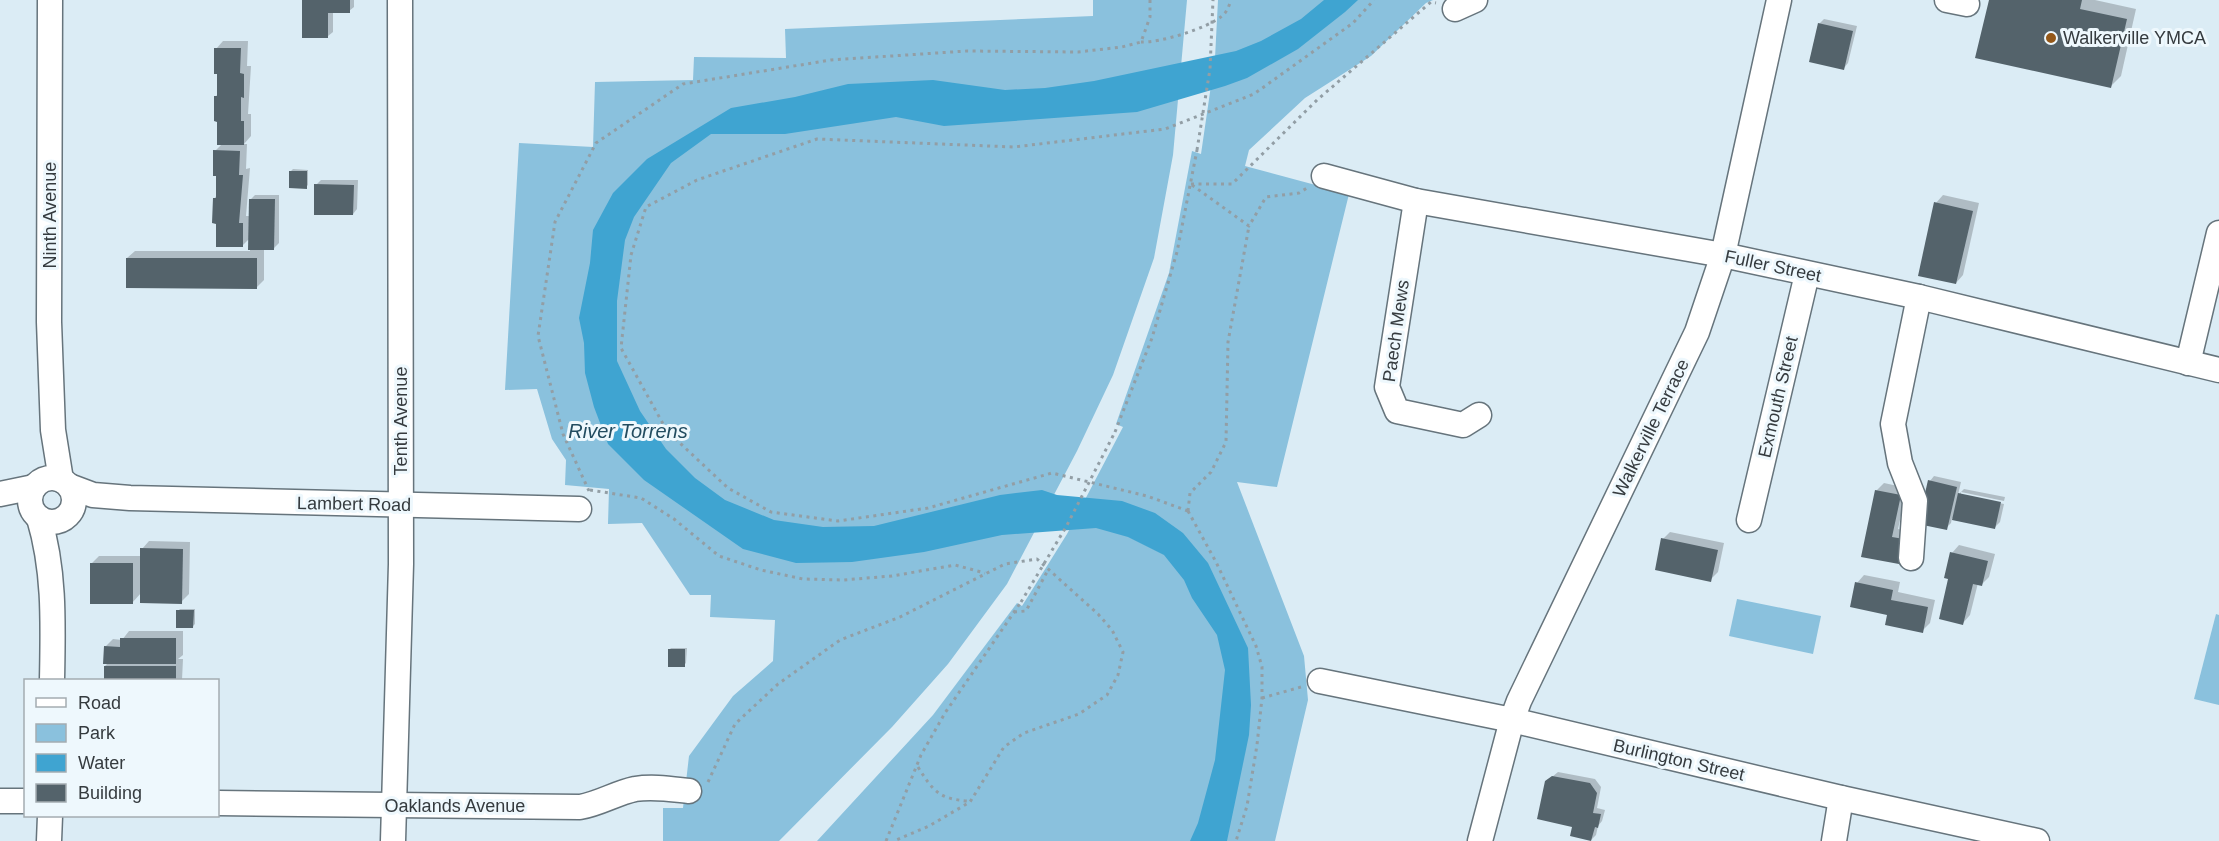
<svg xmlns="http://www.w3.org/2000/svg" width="2219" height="841" font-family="Helvetica,sans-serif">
<rect width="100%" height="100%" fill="#dbecf5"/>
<g fill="#8ac1dd">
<polygon points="1093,0 1187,0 1173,155 1154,258 1113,375 1077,451 1007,584 948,664 892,727 779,841 663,841 663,808 683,808 689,756 733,696 773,661 775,620 710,617 711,595 690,595 642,523 608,524 609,489 565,485 566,460 552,439 537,389 505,390 519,143 593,147 595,82 693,80 694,57 786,58 785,29 1093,16"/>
<polygon points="1218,0 1433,0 1426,3 1371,56 1305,98 1249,150 1245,166 1349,194 1277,487 1237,482 1304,656 1308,700 1275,841 817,841 933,715 1017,603 1022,606 1067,534 1123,427 1116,424 1169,273 1192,151 1201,154 1215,58"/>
<polygon points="1737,599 1821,616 1813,654 1729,636"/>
<polygon points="2216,614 2219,615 2219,705 2194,699"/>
</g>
<polygon fill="#3fa4d1" points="1324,0 1358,0 1345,12 1298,49 1247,78 1225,86 1137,112 944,126 896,117 785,134 711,134 671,163 634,217 625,240 617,301 617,361 640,411 666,449 695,478 725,500 774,520 823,527 874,526 1000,495 1042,490 1057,495 1122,501 1155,513 1183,533 1208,563 1248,648 1251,705 1249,735 1227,841 1190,841 1198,823 1215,760 1225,670 1217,635 1192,598 1184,580 1164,555 1128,537 1096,528 1002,535 924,552 852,562 796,563 743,549 644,480 608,444 594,407 585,373 584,343 579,318 590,263 593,230 613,193 647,159 731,108 795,97 848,84 933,80 1005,90 1045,88 1094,81 1236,51 1261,41 1301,19"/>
<g fill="#0003">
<polygon points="303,0 354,0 354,7 349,11 333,12 333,32 328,36"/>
<polygon points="1990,0 2095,0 2136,9 2121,76 2111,86"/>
<polygon points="1824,19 1857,26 1848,63 1844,68 1819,24"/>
<polygon points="223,41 248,41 247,66 251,66 248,114 251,114 251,136 244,144 247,144 246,169 250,168 246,216 250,216 250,200 255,195 279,195 279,243 274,248 264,248 264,280 256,288 127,258 135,251 250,251 250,238 242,246 217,222 214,199 217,195 215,151 222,144 215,97 218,94 216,49"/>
<polygon points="293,169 308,170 308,185 306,187 291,171"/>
<polygon points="321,180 358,180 357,209 353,214 316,185"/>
<polygon points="1943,195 1979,203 1963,275 1956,283 1936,203"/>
<polygon points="1934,476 1961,482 1958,495 1961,492 1961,495 2004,504 2000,522 1995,527 1952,518 1951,523 1946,528 1930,481"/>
<polygon points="1884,483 1907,488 1898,529 1911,532 1906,555 1898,563 1876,491"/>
<polygon points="1964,489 2005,497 2004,501 1961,492"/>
<polygon points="1670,532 1724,543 1718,572 1710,580 1663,539"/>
<polygon points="149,541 190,542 189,594 181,602 141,593 132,603 92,563 99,556 142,556 142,549"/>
<polygon points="1959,545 1995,554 1989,577 1982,584 1978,583 1970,615 1963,623 1950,578 1952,553"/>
<polygon points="1864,575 1900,582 1898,592 1935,600 1930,623 1922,631 1889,614 1857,583"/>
<polygon points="180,609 195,609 195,624 193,626 178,611"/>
<polygon points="129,631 183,631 183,655 178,659 183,659 182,680 105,680 105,666 109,662 105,647 113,639 122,640"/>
<polygon points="671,648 687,648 686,663 684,665 669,650"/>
<polygon points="1558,772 1595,779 1601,787 1597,808 1605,810 1602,821 1598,826 1596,835 1591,840 1574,826 1552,777"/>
</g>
<g fill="#54636b">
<polygon points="302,0 350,0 350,13 328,13 328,38 302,38"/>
<polygon points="1989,0 2082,0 2080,9 2127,19 2111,88 1975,58"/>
<polygon points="1818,23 1853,31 1844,70 1809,62"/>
<polygon points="214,48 241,48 240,73 244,74 244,98 241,97 241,121 244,121 244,145 217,145 217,122 214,121 214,96 217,96 217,74 214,74"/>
<polygon points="213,150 240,151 239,175 243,175 239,223 243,223 243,247 216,247 216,224 212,223 213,198 216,198 216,176 213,176"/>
<polygon points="289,171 307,171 307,189 289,188"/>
<polygon points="314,184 354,185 353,215 314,215"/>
<polygon points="249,199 275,199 274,250 248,250"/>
<polygon points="1934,202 1973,211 1956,284 1918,276"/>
<polygon points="126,258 257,258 257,289 126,288"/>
<polygon points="1928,480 1957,487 1947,530 1918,524"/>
<polygon points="1875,490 1901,495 1892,537 1904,539 1899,564 1861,557"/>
<polygon points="1958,493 2001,502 1995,529 1952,520"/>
<polygon points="1661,538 1718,550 1711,582 1655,570"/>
<polygon points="140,548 183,549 182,604 140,603"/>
<polygon points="1950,552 1988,561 1982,586 1973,584 1963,625 1939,619 1948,579 1944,578"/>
<rect x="90" y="563" width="43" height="41"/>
<polygon points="1855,582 1893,590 1891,600 1928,607 1923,633 1885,625 1887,615 1850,607"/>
<polygon points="176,610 194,610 193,628 176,628"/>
<polygon points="120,638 176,638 176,664 103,664 104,646 120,647"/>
<rect x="668" y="649" width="17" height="18"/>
<rect x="104" y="666" width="72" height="14"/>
<polygon points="1552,776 1590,783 1597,793 1593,813 1601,814 1598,828 1595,827 1591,841 1570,836 1572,827 1537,819 1545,781"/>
</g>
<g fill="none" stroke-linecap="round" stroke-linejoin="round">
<g stroke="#66747c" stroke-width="27">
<g id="minor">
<polyline points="50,0 49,322 53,430 61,480"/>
<polyline points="1947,0 1967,4"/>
<polyline points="1455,9 1475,0"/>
<polyline points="1324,176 1416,201 1723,255 1919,297 2219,370"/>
<polyline points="1416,201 1387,387 1397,411 1463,425 1479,415"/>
<polyline points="2188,363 2219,233"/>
<circle cx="52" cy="500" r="22"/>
<polyline points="69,486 93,495 130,498 579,509"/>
<polyline points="0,494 34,487"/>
<path d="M39 518C55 571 53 625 52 680"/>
<polyline points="1749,520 1807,274"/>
<polyline points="1911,558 1915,501 1900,463 1893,424 1919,297"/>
<polyline points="1320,681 1512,720 1841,798 2037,841"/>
<polyline points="0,801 26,801"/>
<path d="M218 803 580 807C599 804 616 793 635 789 653 786 671 789 689 791"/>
<polyline points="49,841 50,816"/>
<polyline points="393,841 401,564 400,0"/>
<polyline points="1480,841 1512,720 1519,701 1697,332 1723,255 1779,0"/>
<polyline points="1834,841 1841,798"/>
</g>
</g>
<g stroke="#929ea5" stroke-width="3" stroke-dasharray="3 4.5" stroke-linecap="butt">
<path d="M1141 42C1160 43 1208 28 1222 16 1227 12 1229 6 1231 0"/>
<polyline points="1191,184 1232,184 1317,100 1431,2 1436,3"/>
<polyline points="1192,185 1249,226 1266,197 1299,193 1307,188"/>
<polyline points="1115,432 1152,338 1177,252 1197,150"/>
<polyline points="590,490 641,498 674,519 719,556 761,570 803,579 844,580 892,576 955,565 985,573"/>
<polyline points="589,491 563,434 538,336 555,222 596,143 683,84 831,60 967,51 1078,52 1122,47 1141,42 1150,17 1150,0"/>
<polyline points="1188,511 1147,496 1052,473 928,508 838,521 771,512 728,488 667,431 621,348 631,255 646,207 697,180 817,139 1014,147 1165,129 1254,94 1353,23 1374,0"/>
<polyline points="1188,511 1216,562 1256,646 1262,667 1262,698 1257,745 1247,806 1236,841"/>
<polyline points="1188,511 1190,493 1211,472 1226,442 1228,342 1249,226"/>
<polyline points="1014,612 1026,611 1048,570"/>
<polyline points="1262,698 1301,687"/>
<path d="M918 767C933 791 939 799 968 801"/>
<polyline points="708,782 735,724 778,684 840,640 900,617 1005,564 1037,559 1098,614 1112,630 1123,652 1118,675 1107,695 1079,714 1024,733 1004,747 970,802 929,826 894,841"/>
<polyline points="886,841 921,755 945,713 1021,602"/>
</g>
<use href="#minor" stroke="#fff" stroke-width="24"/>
<g stroke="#929ea5" stroke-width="3" stroke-dasharray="3 4.5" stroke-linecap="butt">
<polyline points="1197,150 1210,69 1213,0"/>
<polyline points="1021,602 1066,527 1115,432"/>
</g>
</g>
<circle fill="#945819" stroke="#eef8fd" stroke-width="2" cx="2051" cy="38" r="6"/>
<g text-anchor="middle" stroke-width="6" stroke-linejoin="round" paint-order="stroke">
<g font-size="18" fill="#353b3f" stroke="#eef8fd" text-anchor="start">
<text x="2063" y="44">Walkerville YMCA</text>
</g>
<g font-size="18" fill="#353b3f" stroke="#eef8fd">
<text transform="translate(50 215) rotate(-90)" y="6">Ninth Avenue</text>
<text transform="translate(1773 266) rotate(12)" y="6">Fuller Street</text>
<text transform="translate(1396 331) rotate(-82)" y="6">Paech Mews</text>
<text transform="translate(1778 397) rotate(-77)" y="6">Exmouth Street</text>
<text transform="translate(401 421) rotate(-90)" y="6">Tenth Avenue</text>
<text transform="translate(1651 428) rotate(-64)" y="6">Walkerville Terrace</text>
<text transform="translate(354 504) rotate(1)" y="6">Lambert Road</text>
<text transform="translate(1679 760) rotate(13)" y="6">Burlington Street</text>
<text x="455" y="812">Oaklands Avenue</text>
</g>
<g font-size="20" font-style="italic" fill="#224c60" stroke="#eef8fd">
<text x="628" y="438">River Torrens</text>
</g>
</g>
<rect x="24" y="679" width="195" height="138" fill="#eef8fd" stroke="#a4acb1" stroke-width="1.5"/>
<rect x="36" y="698" width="30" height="9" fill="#ffffff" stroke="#a4acb1" stroke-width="1.5"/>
<text x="78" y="709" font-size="18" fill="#353b3f">Road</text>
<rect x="36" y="724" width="30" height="18" fill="#8ac1dd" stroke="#a4acb1" stroke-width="1.5"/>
<text x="78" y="739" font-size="18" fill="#353b3f">Park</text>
<rect x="36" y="754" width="30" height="18" fill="#3fa4d1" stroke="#a4acb1" stroke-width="1.5"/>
<text x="78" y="769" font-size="18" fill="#353b3f">Water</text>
<rect x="36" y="784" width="30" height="18" fill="#54636b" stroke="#a4acb1" stroke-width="1.5"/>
<text x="78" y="799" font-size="18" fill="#353b3f">Building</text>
</svg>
